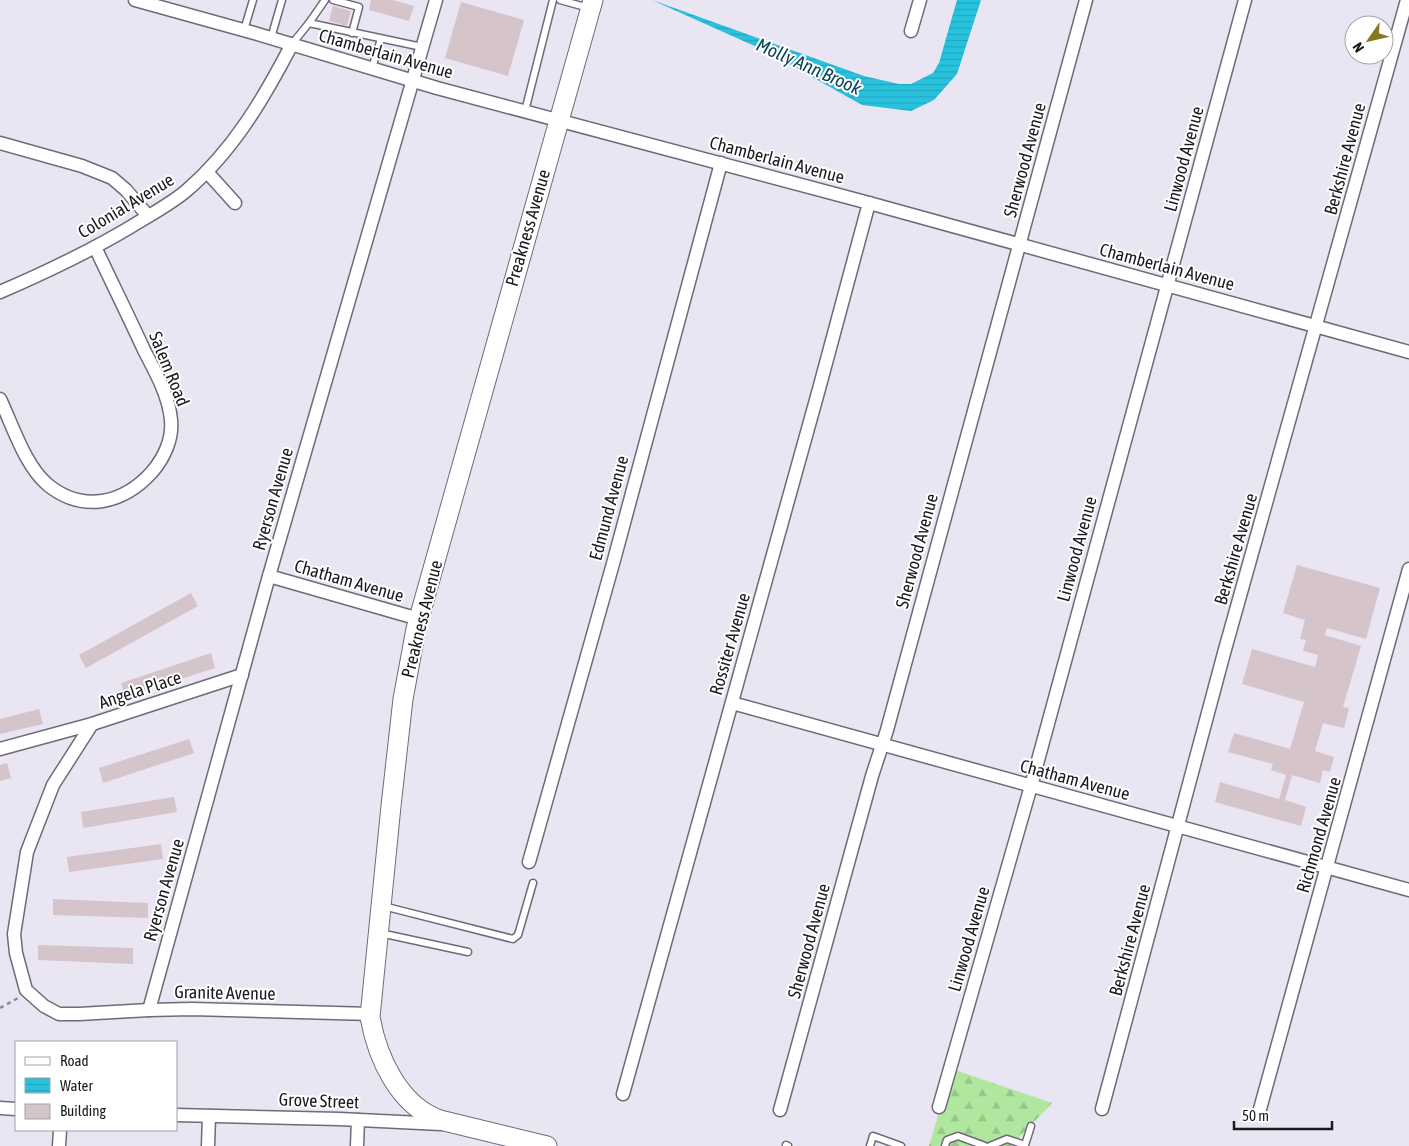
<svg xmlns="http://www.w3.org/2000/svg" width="1409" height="1146" font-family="'Asap Condensed',sans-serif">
<defs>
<pattern id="forest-firs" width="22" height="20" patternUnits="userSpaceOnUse" patternTransform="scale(1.25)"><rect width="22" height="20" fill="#afe79e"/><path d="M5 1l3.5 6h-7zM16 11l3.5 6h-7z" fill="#96c688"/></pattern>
<pattern id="water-rules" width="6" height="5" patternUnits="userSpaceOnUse" patternTransform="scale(1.25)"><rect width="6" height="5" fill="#28c2df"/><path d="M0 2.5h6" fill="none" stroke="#23a6bf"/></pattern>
</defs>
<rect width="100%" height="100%" fill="#e9e5f3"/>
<polygon fill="url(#forest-firs)" points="952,1069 1052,1103 1011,1146 929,1146"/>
<polygon fill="url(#water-rules)" points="652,0 864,76 899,84 911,84 933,73 939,63 957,0 981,0 957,74 934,100 911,111 862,105 768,52"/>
<g fill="#d5c4c9">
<polygon points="371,0 393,0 414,6 409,21 369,10"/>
<polygon points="461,2 524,20 508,76 445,58"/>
<polygon points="333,6 351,11 347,26 329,21"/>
<polygon points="1297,565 1380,588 1366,639 1327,628 1325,635 1361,646 1343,707 1349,708 1344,728 1323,723 1315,751 1334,757 1330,772 1323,770 1320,783 1292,775 1285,800 1306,807 1301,826 1215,802 1220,782 1279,799 1286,775 1271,770 1273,764 1228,752 1234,733 1290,749 1304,702 1242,684 1252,649 1315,667 1318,655 1303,651 1306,640 1300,639 1305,620 1283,613"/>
<polygon points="191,593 198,606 86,668 79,655"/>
<polygon points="211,653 215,668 125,697 121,683"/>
<polygon points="39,709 43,724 0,734 0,719"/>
<polygon points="189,739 194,753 103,783 99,768"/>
<polygon points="7,763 11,778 0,781 0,765"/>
<polygon points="174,797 177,812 83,828 81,812"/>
<polygon points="161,844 163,859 69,872 67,857"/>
<polygon points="53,899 148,903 148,918 53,915"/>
<polygon points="38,945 133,948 133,964 38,960"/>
</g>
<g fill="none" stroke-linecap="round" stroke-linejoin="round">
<g stroke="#6f6a77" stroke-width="9">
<g id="lane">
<polyline points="333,0 359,7 352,33"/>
<polyline points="560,0 589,8"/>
<polyline points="309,23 325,0"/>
<polyline points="244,30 253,0"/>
<polyline points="271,38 282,0"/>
<polyline points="292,44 309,23 422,47"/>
<polyline points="372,68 381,39"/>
<polyline points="525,111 553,0"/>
<polyline points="383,906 513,939 518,935 533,883"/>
<polyline points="380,933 468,952"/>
<polyline points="786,1145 788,1146"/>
<polyline points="870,1146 873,1136 901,1146"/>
<polyline points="945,1146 947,1140 958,1136 985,1146"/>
<polyline points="990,1146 1007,1139 1025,1145 1031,1126"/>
</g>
</g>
<g stroke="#6f6a77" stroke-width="15">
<g id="street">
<polyline points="135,0 254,33 437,88 869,203 1409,352"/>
<polyline points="911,31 920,0"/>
<polyline points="0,143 82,166 112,178 126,190 148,216"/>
<polyline points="207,172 235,203"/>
<path d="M0 292C49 271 97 248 142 220 157 211 173 202 186 191 233 151 264 98 292 44"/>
<path d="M0 399C13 426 25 466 48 485 83 513 123 504 152 472 164 458 173 439 171 420 169 396 155 371 144 350 128 315 111 281 95 247"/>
<polyline points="269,576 419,619"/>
<polyline points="732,703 1409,890"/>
<polyline points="92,724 53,785 27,852 14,934 16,953 26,990 44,1006 59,1014 79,1014 149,1010 192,1009 371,1014"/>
<polyline points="0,749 92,724 242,675"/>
<polyline points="529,862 614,560 721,163"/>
<polyline points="149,1010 269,576 436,0"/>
<polyline points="623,1094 819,389 869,203"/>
<polyline points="939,1107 1031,786 1245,0"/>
<polyline points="0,1108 16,1109"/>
<polyline points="1102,1109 1224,653 1407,0"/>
<polyline points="1260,1109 1409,569"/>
<polyline points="780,1110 872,776 887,730 1086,0"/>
<polyline points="176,1115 339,1119 441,1124"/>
<polyline points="59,1146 60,1130"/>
<polyline points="208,1146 209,1116"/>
<polyline points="357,1146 358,1120"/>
</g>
</g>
<g stroke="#6f6a77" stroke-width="21">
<path id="secondary" d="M547 1146 440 1120C399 1106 377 1057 370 1017L391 806 403 699 416 629 593 0"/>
</g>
<polyline stroke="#8d8a94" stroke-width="2.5" stroke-dasharray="4 4" stroke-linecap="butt" points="0,1008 18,998"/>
<use href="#lane" stroke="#fff" stroke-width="6"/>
<use href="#street" stroke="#fff" stroke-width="12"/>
<use href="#secondary" stroke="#fff" stroke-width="19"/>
</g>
<g text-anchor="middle" stroke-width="4" stroke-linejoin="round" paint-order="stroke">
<g font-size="18" fill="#1b191e" stroke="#fff">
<text transform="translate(386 54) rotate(16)" y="6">Chamberlain Avenue</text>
<text transform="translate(1184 159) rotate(-75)" y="6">Linwood Avenue</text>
<text transform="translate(1345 159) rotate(-75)" y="6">Berkshire Avenue</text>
<text transform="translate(777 160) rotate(15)" y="6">Chamberlain Avenue</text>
<text transform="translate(1025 160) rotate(-75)" y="6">Sherwood Avenue</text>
<text transform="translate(126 206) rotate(-31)" y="6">Colonial Avenue</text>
<text transform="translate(528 228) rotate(-74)" y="6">Preakness Avenue</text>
<text transform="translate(1167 267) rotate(15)" y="6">Chamberlain Avenue</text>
<text transform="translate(169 369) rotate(68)" y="6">Salem Road</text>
<text transform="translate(273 499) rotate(-74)" y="6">Ryerson Avenue</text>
<text transform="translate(609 508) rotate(-75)" y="6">Edmund Avenue</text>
<text transform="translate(1077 549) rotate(-75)" y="6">Linwood Avenue</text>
<text transform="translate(1236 549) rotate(-74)" y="6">Berkshire Avenue</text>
<text transform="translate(917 551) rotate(-75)" y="6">Sherwood Avenue</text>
<text transform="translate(349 581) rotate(16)" y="6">Chatham Avenue</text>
<text transform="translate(422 619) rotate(-76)" y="6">Preakness Avenue</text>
<text transform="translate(730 644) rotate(-74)" y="6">Rossiter Avenue</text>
<text transform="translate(140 690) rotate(-18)" y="6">Angela Place</text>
<text transform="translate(1075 780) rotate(15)" y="6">Chatham Avenue</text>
<text transform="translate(1319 835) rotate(-74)" y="6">Richmond Avenue</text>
<text transform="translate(164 890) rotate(-74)" y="6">Ryerson Avenue</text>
<text transform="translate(969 939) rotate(-74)" y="6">Linwood Avenue</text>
<text transform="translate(1130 940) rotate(-75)" y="6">Berkshire Avenue</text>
<text transform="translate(809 941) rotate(-75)" y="6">Sherwood Avenue</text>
<text transform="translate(225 993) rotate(1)" y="6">Granite Avenue</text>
<text transform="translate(319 1101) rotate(2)" y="6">Grove Street</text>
</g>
<g font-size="19" font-style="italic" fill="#074754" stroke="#fff">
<text transform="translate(809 66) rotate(24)" y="7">Molly Ann Brook</text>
</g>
</g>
<rect x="15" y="1041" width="162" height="90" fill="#ffffff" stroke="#a4a3a5"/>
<rect x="25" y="1057" width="25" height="8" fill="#ffffff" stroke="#a4a3a5"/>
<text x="60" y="1066" font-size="15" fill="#1b191e">Road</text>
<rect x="25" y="1078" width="25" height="15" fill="url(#water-rules)" stroke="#a4a3a5"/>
<text x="60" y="1091" font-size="15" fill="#1b191e">Water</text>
<rect x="25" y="1104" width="25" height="15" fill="#d5c4c9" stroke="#a4a3a5"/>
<text x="60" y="1116" font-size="15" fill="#1b191e">Building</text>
<g transform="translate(1369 40) rotate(236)"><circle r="24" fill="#ffffff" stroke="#a4a3a5"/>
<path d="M0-4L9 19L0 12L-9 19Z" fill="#86791e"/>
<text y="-8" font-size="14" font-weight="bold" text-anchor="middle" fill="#1b191e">N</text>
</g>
<path d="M1234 1121v8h98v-8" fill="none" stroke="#1b191e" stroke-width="2.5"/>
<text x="1242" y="1121" font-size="15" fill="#1b191e" stroke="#ffffff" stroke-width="4" paint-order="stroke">50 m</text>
</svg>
